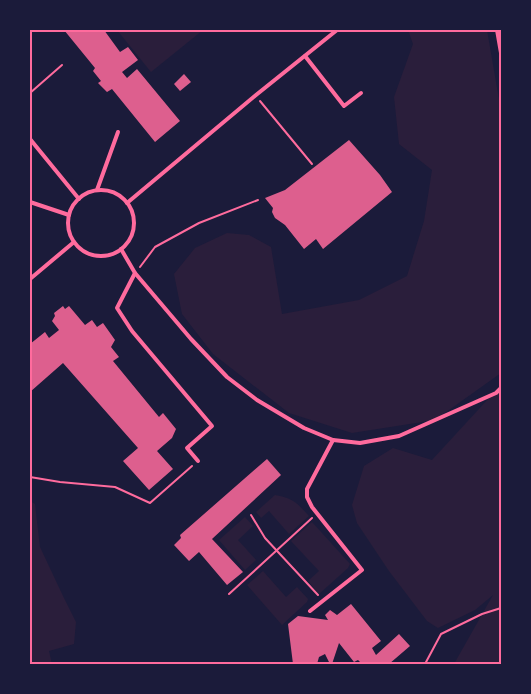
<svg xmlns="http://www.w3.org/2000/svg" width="531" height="694" font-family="Bitter,serif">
<rect width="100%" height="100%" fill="#1b1b3a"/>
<g fill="#2a1e3b">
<polygon points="117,30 203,30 151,72"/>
<polygon points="408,30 487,30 501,111 501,373 435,420 352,433 289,413 213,354 182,314 174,274 195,248 227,233 249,235 271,247 282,314 359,300 407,276 424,221 432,170 399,144 394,97 413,44"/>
<polygon points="501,385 501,664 454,664 493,595 475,610 438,628 427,621 389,571 357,523 352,505 364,466 393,448 432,460"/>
<path d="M275 495C293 498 297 503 309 516L289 534 269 511 261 518 256 512Z"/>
<polygon points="30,501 35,504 40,547 63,596 76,622 74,644 49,651 52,664 30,664"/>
<polygon points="245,517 253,526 238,540 256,560 245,570 219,540"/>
<polygon points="312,522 350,564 348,568 319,594 308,581 319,571 291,541"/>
<polygon points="263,571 286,597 297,587 308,599 307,602 282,625 247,585"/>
</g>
<g fill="#dd5f8e">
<polygon points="64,30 104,30 120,52 128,47 138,60 122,72 127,78 137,69 180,121 155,142 112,89 107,92 98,83 101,81 93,71 95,68"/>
<polygon points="184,74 191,82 180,91 174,84"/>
<polygon points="349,140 380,175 392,192 323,249 316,239 304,249 285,225 275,218 272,212 273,208 265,198 285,190"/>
<polygon points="63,306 65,309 69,306 85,325 92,320 97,327 103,323 115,340 111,347 119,357 113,361 159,417 163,413 176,429 172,438 157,451 173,469 149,490 123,461 138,448 63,363 30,392 30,344 45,332 49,338 59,330 52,321 55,316 54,313"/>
<polygon points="267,459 281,475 212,539 243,572 227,585 199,552 189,561 174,545 181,538 180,535"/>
<polygon points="351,604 381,641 372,648 376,655 399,634 410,646 389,664 362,664 358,660 354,662 339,643 332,664 330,664 325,654 319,657 317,664 293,664 288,624 298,616 328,620 325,615 330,610 337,615"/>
</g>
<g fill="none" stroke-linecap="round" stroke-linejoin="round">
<g stroke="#ff6b9d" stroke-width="2">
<polyline points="30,93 62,65"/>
<polyline points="260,101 312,164"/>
<polyline points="140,267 155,247 199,223 258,200"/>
<polyline points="30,477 60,482 115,487 150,503 192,466"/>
<polyline points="251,515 265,538 318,595"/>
<polyline points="229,594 312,518"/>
<polyline points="425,664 441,634 482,614 501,608"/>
</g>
<g stroke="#ff6b9d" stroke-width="4">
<polyline points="497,30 501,53"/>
<polyline points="305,56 344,106 361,93"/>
<polyline points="30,139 79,199"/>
<polyline points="97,190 118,132"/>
<circle cx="101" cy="223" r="33"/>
<polyline points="30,202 69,215"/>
<polyline points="127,203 256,95 337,30"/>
<polyline points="121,249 135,273 191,339 227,377 257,400 304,428 333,440 360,443 399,436 496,393 501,388"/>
<polyline points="135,273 117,308 132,331 212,426 187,448 198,461"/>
<polyline points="30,279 74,242"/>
<polyline points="310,611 362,570 312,507 307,497 307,489 333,440"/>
</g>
</g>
<rect width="531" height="694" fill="none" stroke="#1b1b3a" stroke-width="62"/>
<rect x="31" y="31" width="469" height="632" fill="none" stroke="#ff6b9d" stroke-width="2"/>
</svg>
